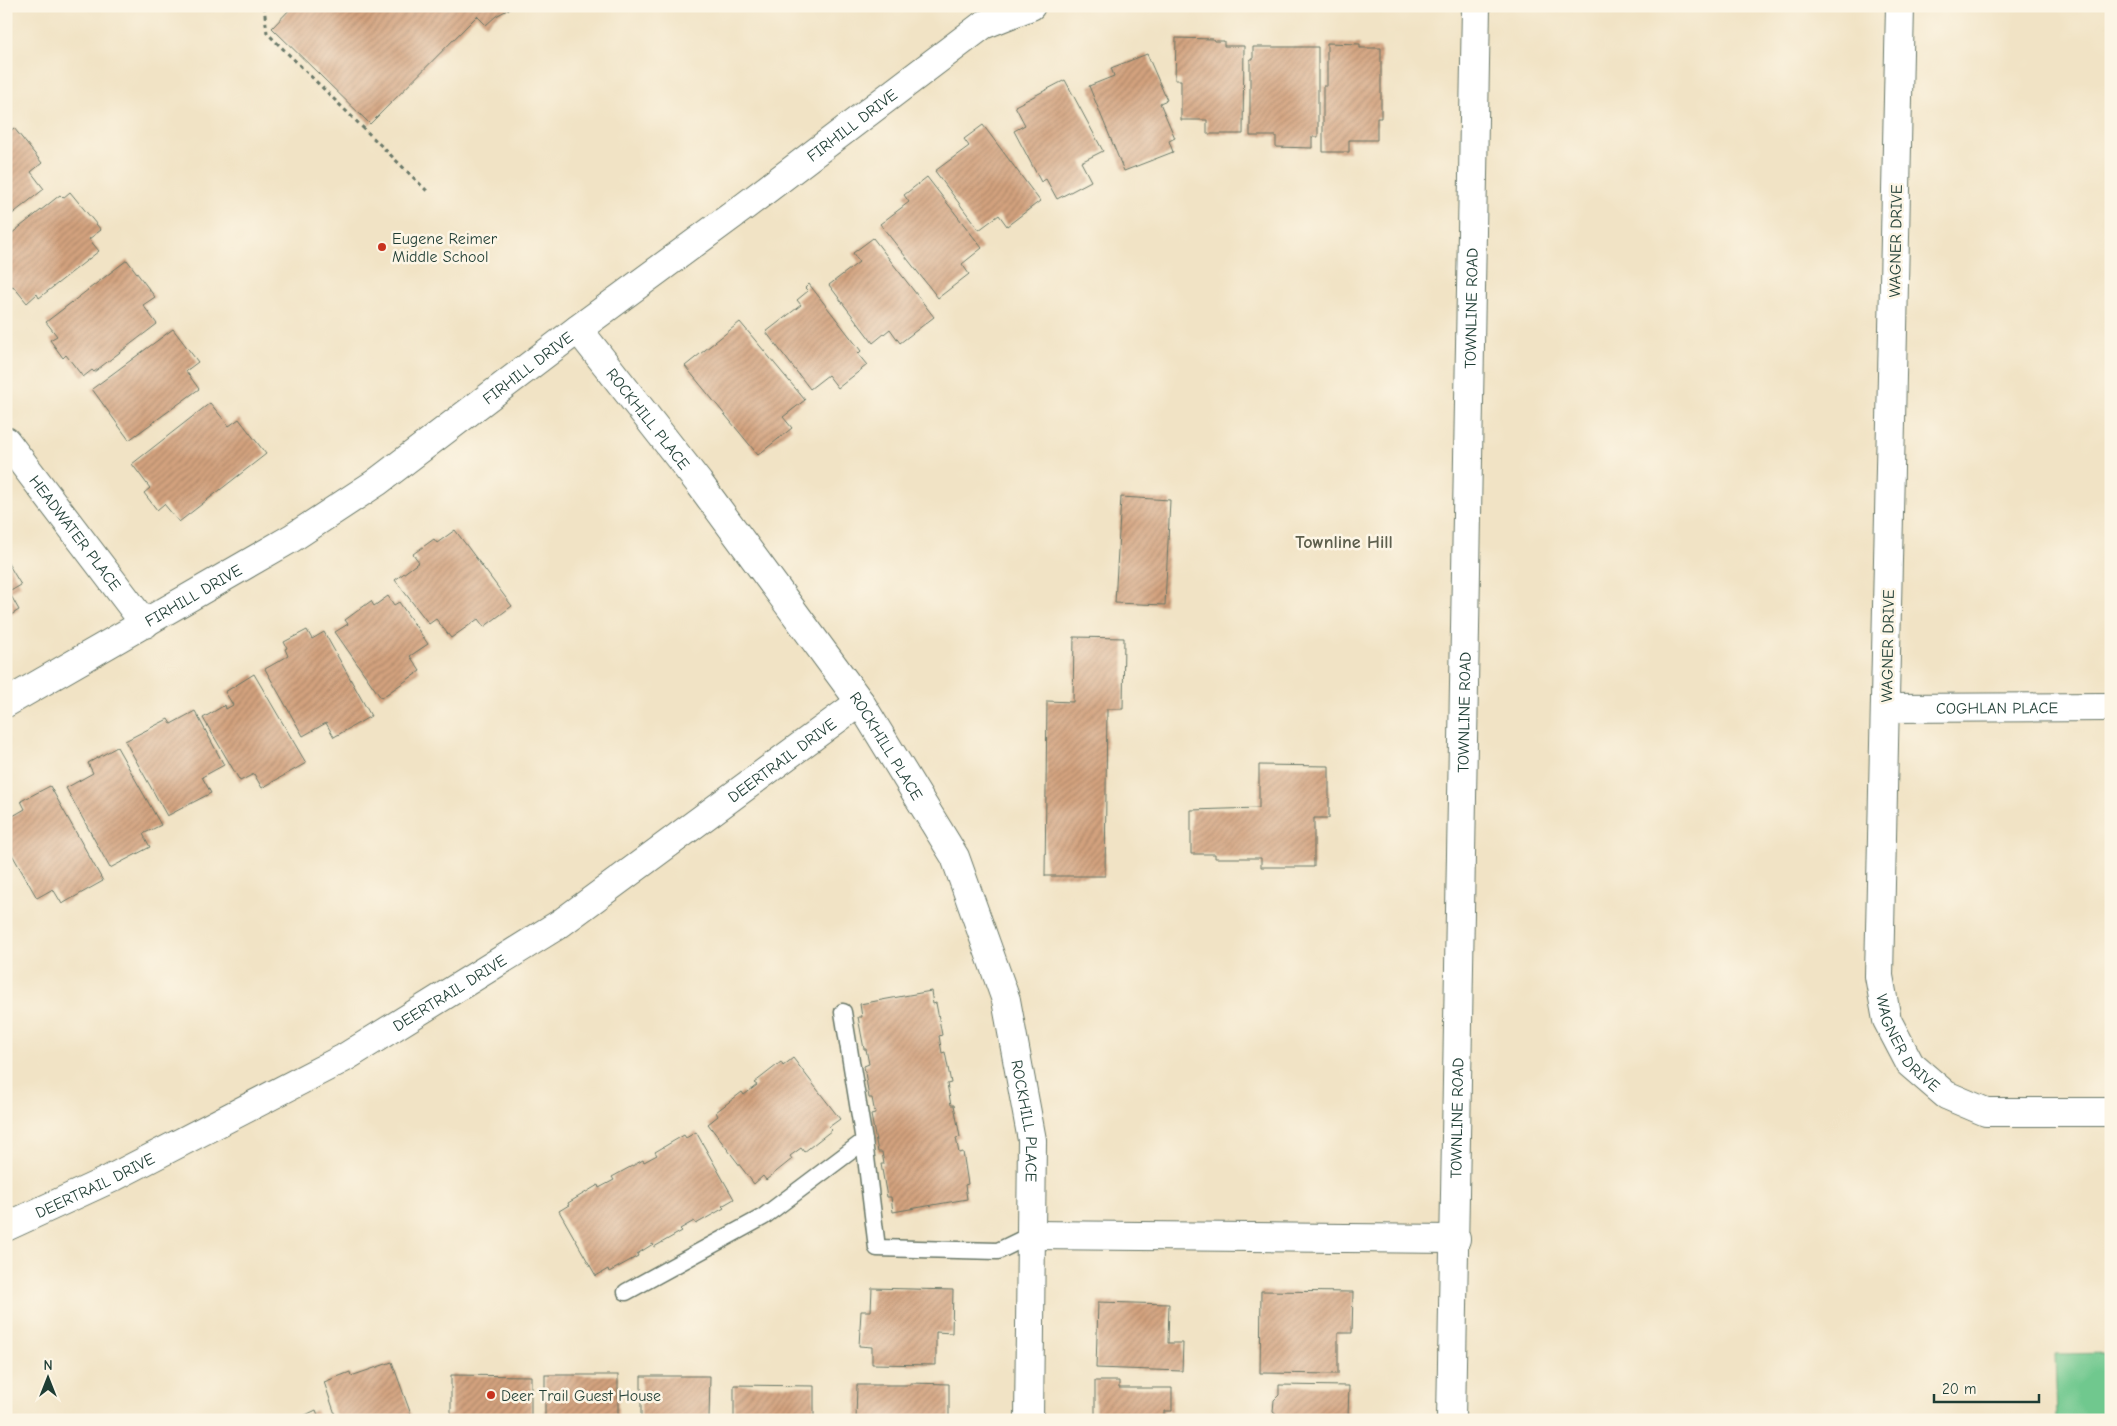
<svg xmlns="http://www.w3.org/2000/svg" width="2117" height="1426" font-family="'Comic Neue',sans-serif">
<defs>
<pattern id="building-hatch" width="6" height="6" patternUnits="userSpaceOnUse" patternTransform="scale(1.25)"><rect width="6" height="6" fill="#d3a27e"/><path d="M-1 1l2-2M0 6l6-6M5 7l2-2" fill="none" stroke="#ab8568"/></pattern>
</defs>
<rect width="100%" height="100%" fill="#fcf5e5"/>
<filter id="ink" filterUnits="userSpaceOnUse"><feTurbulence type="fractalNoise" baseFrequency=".02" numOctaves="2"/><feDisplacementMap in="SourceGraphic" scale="10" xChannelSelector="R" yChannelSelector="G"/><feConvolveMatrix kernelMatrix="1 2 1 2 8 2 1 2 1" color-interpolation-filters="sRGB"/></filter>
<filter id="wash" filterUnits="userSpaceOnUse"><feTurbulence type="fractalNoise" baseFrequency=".0096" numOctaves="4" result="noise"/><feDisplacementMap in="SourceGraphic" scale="20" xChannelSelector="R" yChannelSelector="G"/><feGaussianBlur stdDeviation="1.12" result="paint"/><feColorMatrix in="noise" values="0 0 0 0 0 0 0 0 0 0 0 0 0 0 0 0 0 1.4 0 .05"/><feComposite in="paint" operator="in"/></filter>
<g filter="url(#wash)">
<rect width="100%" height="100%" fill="#f1e3c5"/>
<polygon fill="#70c88e" stroke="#488261" points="2111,1353 2111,1420 2057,1420 2055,1354"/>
<g id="blocks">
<g fill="url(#building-hatch)">
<polygon points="293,6 515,6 496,16 486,25 477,16 370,124 272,28"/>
<polygon points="1176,38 1213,39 1214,41 1224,41 1224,46 1244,46 1243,134 1207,134 1207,120 1181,120 1181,80 1175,80"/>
<polygon points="1327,43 1360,44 1360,48 1381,48 1381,118 1377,118 1377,140 1349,140 1349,152 1323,152 1323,86 1327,86"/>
<polygon points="1253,47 1318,47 1318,137 1312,137 1312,148 1276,147 1276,136 1250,136 1250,59 1253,59"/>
<polygon points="1147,54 1167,100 1160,103 1175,138 1169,141 1173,152 1124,171 1089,86 1114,76 1111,68"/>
<polygon points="1065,80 1103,151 1081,162 1091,181 1057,199 1046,179 1041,182 1014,131 1025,125 1015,106"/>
<polygon points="983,125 1040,201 1007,226 999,215 979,230 935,171 969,146 964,139"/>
<polygon points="14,128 42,163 31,172 44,189 6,219 6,134"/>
<polygon points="927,177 982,248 962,264 969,274 938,298 880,224 909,202 904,195"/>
<polygon points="70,192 101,230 89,239 99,251 39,298 37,294 27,303 13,286 6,289 6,238 60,195 63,198"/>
<polygon points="873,238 934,317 900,343 890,329 873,343 829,285 859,262 853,253"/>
<polygon points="127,260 155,297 143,305 157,324 94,372 92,370 83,377 66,355 63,358 50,340 57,336 46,322"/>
<polygon points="809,284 861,351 858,354 867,365 838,388 828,375 810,389 766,332 801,305 797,300 808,291 805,288"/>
<polygon points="740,322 805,400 783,417 792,428 758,455 685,366"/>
<polygon points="173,329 198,362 186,371 199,389 129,440 92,389"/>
<polygon points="210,403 229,426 239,419 266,454 179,522 164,504 157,510 144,493 150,488 132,464"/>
<polygon points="1121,497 1170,500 1165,605 1115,603"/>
<polygon points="455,530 512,606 484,627 478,619 451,638 436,619 429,624 395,580 419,562 413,554 434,539 437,543"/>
<polygon points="6,560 21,585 9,592 19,610 6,618"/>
<polygon points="388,596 394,605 399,602 428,644 410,656 420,671 381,698 335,632 348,624 345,620 371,601 374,606"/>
<polygon points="307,630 312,639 324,632 371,716 334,737 326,723 303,736 265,669 288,656 285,649 287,648 284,642"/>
<polygon points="1074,637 1124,638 1123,709 1107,709 1105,876 1045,876 1047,701 1073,702"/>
<polygon points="254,674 306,763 262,788 254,774 240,781 203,718 225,705 226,709 233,705 225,692"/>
<polygon points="195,711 224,765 202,777 211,793 167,816 125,741 168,719 171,724"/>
<polygon points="117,747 161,825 143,834 150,847 110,868 66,788 93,773 88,763"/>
<polygon points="1259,765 1329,766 1329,818 1314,818 1314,867 1261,867 1261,858 1215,858 1215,854 1191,854 1191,810 1259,808"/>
<polygon points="50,786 103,881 62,904 53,889 37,898 6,844 6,820 25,809 21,801"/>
<polygon points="931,991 933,1004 936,1003 942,1035 939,1036 942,1053 945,1052 951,1083 947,1084 951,1105 954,1105 960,1137 956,1138 959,1153 963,1152 968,1184 965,1185 967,1199 893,1212 891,1197 887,1197 881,1164 884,1164 882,1152 878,1152 871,1115 875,1114 872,1098 869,1098 864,1066 869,1064 866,1049 864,1049 858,1017 862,1017 860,1004"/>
<polygon points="793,1058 840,1119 829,1127 832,1130 804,1152 801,1148 790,1156 792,1159 766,1180 763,1176 754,1184 708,1124 718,1116 716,1112 742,1092 744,1095 757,1085 754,1083 781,1062 783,1066"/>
<polygon points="696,1132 734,1199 722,1206 724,1208 696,1224 694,1221 680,1229 682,1231 654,1247 653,1244 637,1254 638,1256 609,1272 608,1269 596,1276 559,1211 569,1205 568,1203 598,1185 599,1188 614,1180 612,1177 643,1160 644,1162 657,1155 655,1152 684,1135 686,1138"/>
<polygon points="872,1288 953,1290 952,1333 936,1332 936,1365 872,1364 872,1347 859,1346 861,1311 871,1311"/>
<polygon points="1261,1291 1353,1292 1352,1333 1338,1333 1338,1374 1260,1373"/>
<polygon points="1098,1302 1169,1304 1168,1343 1183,1343 1182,1371 1096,1368"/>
<polygon points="392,1362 413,1420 337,1420 324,1382 350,1372 351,1376"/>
<polygon points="451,1375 531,1376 531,1420 445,1420 446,1415 451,1415"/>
<rect x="545" y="1375" width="73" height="45"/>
<polygon points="641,1376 710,1376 709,1420 641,1420"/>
<polygon points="1095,1381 1119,1381 1119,1388 1172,1388 1172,1411 1164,1411 1164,1420 1095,1420"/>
<polygon points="910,1383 949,1384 949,1420 856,1420 857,1385 910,1385"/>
<polygon points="734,1385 814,1386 814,1420 734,1420"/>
<polygon points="1279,1385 1349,1386 1348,1417 1351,1417 1350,1420 1279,1420 1279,1417 1273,1412 1274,1400 1279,1395"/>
<polygon points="316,1410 320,1420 295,1420"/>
</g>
</g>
</g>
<g filter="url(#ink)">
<use href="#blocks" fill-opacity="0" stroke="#687767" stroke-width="1"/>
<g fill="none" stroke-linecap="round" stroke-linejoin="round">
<g stroke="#687767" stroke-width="19">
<g id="service">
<polyline points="843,1012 864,1141 877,1248 998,1251 1031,1235"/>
<polyline points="626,1292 763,1217 864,1141"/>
</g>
</g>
<g stroke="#687767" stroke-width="30">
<g id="minor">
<path id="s1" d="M1900 6 1879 976 1887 1020 1910 1064 1946 1095 1986 1112H2111"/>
<path id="s2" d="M578 329 699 483 860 702 955 857 1006 1000 1032 1140 1029 1420"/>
<path id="s3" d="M6 441 145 624"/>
<path id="s4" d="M6 703 292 538 377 482 578 329 745 206 983 25 1031 6"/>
<path id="s5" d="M1885 708 2111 707"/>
<path id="s6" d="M6 1227 110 1179 344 1058 561 923 860 702"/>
<polyline points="1031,1235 1456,1239"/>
</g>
</g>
<g stroke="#687767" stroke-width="30">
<g id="tertiary">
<path id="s7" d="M1451 1420 1476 6"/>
</g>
</g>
<polyline stroke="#687767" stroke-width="3" stroke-dasharray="4 4" stroke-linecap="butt" points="264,6 267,33 427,191"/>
<use href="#service" stroke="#fff" stroke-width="16"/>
<use href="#minor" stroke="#fff" stroke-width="28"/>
<use href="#tertiary" stroke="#fff" stroke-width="28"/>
</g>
</g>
<g fill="#c8321e" stroke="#fcf5e5" stroke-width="2">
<circle cx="382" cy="247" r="5"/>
<circle cx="491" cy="1395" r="5"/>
</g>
<g text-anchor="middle" stroke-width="5" stroke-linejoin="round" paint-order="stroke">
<g font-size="16" fill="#1f3d34" stroke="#fcf5e5">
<text dy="6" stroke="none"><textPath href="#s4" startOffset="1026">FIRHILL DRIVE</textPath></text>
<text transform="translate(1895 241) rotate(-89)" y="6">WAGNER DRIVE</text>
<text dy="6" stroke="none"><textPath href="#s7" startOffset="1112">TOWNLINE ROAD</textPath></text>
<text dy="6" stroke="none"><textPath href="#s4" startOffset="621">FIRHILL DRIVE</textPath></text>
<text dy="6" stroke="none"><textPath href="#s2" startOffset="114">ROCKHILL PLACE</textPath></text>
<text dy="6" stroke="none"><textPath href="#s3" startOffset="115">HEADWATER PLACE</textPath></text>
<text dy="6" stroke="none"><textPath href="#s4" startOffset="216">FIRHILL DRIVE</textPath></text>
<text transform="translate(1887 646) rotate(-89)" y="6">WAGNER DRIVE</text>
<text dy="6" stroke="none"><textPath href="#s5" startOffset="112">COGHLAN PLACE</textPath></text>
<text dy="6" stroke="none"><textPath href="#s7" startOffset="708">TOWNLINE ROAD</textPath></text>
<text dy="6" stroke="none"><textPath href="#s2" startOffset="519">ROCKHILL PLACE</textPath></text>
<text dy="6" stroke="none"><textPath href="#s6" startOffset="908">DEERTRAIL DRIVE</textPath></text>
<text dy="6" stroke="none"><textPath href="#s6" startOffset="502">DEERTRAIL DRIVE</textPath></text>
<text dy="6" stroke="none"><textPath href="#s1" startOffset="1045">WAGNER DRIVE</textPath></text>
<text dy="6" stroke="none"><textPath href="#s7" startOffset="302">TOWNLINE ROAD</textPath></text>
<text dy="6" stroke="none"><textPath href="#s2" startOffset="924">ROCKHILL PLACE</textPath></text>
<text dy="6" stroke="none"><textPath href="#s6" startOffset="98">DEERTRAIL DRIVE</textPath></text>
</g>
<g font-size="16" fill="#1f3d34" stroke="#fcf5e5" text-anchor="start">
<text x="392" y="244">Eugene Reimer<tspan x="392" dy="18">Middle School</tspan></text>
<text x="501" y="1401">Deer Trail Guest House</text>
</g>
<g font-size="18" font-weight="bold" fill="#5e604e" stroke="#fcf5e5">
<text x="1344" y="548">Townline Hill</text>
</g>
</g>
<rect width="2117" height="1426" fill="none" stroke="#fcf5e5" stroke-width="25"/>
<g transform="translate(48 1378)" stroke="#fcf5e5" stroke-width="4" paint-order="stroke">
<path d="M0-4L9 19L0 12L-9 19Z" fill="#1f3d34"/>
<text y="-8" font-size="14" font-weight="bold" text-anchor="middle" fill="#1f3d34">N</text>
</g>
<path d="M1934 1394v8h105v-8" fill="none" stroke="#1f3d34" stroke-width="2.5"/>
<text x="1942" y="1394" font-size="15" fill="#1f3d34" stroke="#fcf5e5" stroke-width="4" paint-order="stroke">20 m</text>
</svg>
